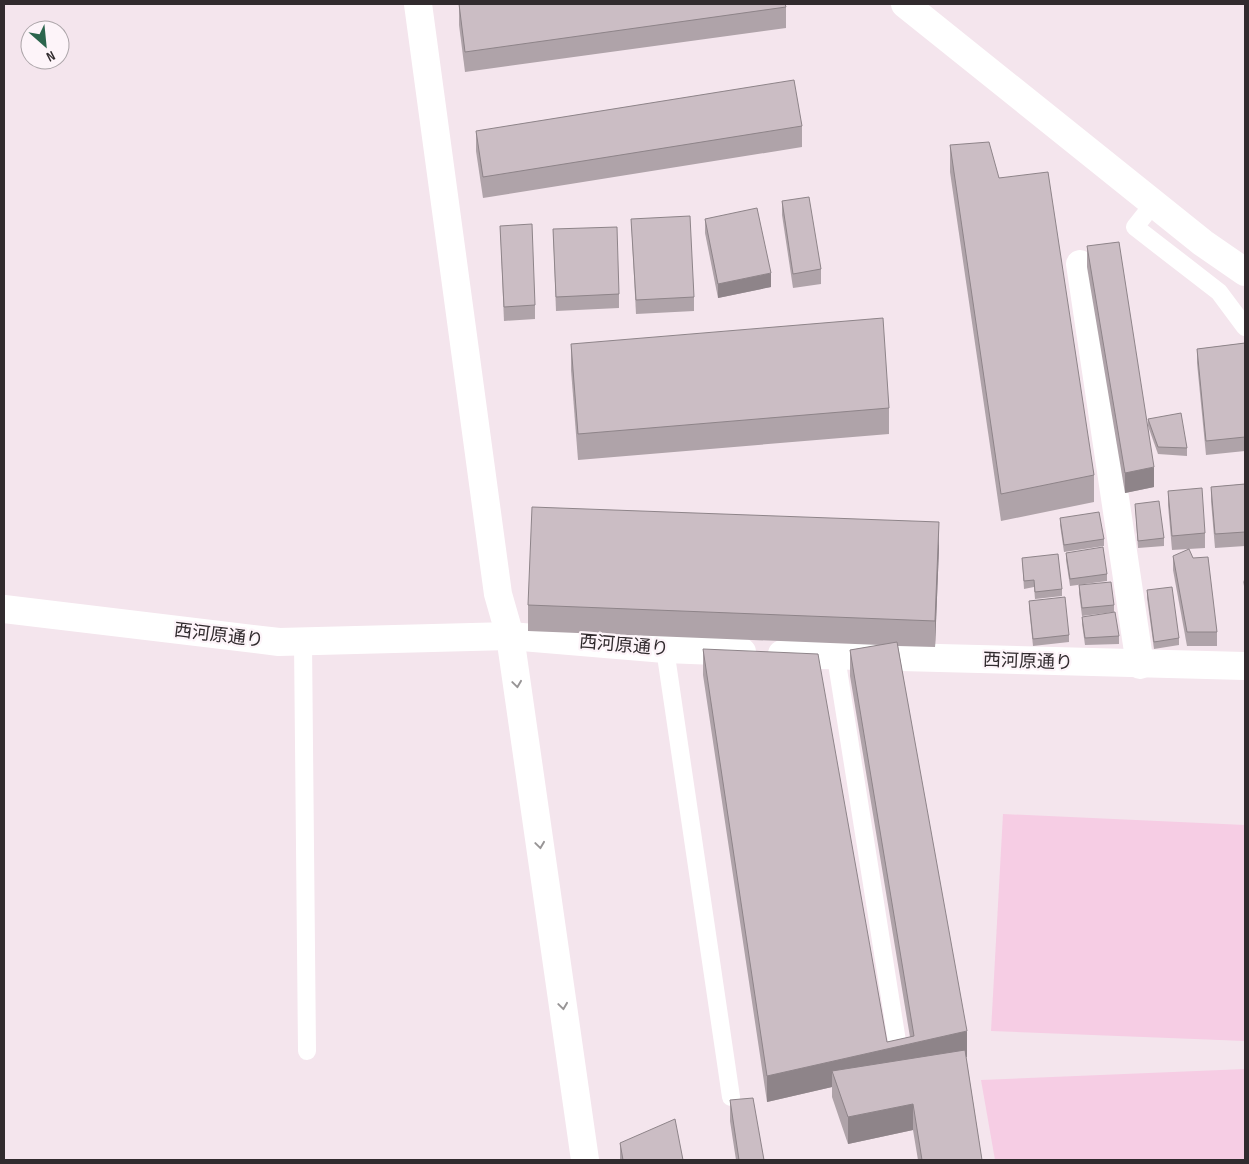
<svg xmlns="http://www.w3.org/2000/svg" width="1249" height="1164" font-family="'Sofia Sans Condensed','Noto Sans JP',sans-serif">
<rect width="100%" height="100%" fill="#f4e5ed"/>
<g fill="#f6cde4">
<polygon points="1003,814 1245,825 1245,1041 991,1031"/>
<polygon points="1245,1069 1245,1160 995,1160 981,1080"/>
</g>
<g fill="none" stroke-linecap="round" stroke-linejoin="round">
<g stroke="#fff" stroke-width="18">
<polyline points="1154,203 1135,227 1219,292 1245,327"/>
<polyline points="303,642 307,1051"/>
<polyline points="665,649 731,1097"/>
<polyline points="836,657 899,1054"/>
</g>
<g stroke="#fff" stroke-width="28">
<polyline points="418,4 498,594 510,636 585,1160"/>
<polyline points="905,4 1203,243 1245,272"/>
<polyline points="1080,264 1140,665"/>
<polyline points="4,609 279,642 510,636 665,649 742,652"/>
<polyline points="782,654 1245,666"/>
</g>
</g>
<g fill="#afa3a9">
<polygon points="459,4 786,7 786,28 465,72 459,25"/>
<polygon points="802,126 802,147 483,198 476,151 476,131"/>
<polygon points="950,145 999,178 1094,475 1094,502 1001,521 950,172"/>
<polygon points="782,201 821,269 821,284 793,288 782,215"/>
<polygon points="631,219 694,297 694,311 636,314"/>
<polygon points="705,219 771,287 718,298 705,233"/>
<polygon points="500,226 535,305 535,319 504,321"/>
<polygon points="553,229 619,294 619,308 556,311"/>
<polygon points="1087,246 1154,487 1125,493 1087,267"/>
<polygon points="1245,343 1245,451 1206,455 1197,363 1197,349"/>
<polygon points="571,344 889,408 889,434 578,460 571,370"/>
<polygon points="1148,419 1187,448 1187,456 1158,454 1148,426"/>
<polygon points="1245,484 1245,546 1215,548 1211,501 1211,487"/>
<polygon points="1168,491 1205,533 1205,548 1172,550 1168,505"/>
<polygon points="1135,504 1164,538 1164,546 1138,548"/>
<polygon points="1060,518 1104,539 1104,546 1064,552 1060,525"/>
<polygon points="939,548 935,647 898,646 967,1057 966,1057 982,1160 918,1160 913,1130 848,1144 832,1097 832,1087 767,1102 703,675 703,649 887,1042 910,1037 850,676 850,650 880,645 528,631 528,605"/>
<polygon points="1066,553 1107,574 1107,581 1070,586 1066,560"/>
<polygon points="1173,556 1193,558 1217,632 1217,646 1187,646 1173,570"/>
<polygon points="1022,558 1062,589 1062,596 1035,599 1034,587 1024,589"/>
<polygon points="1245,578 1245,604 1244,596 1244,582"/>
<polygon points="1079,585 1114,605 1114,612 1082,616 1079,593"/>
<polygon points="1147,590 1179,638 1179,645 1154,649 1147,598"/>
<polygon points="1029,601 1069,635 1069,642 1033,646 1029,608"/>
<polygon points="1082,617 1119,636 1119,644 1085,645 1082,624"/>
<polygon points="730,1100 764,1160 736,1160 730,1121"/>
<polygon points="620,1143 683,1160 620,1160"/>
</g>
<g fill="#8e8489">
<polygon points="771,273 771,287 718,298 718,284"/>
<polygon points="1154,467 1154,487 1125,493 1125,473"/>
<polygon points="939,522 939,548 935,647 935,621"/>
<polygon points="967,1031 967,1057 837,1086 832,1071 832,1087 767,1102 767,1076"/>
<polygon points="913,1104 913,1130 848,1144 848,1117"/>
</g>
<g fill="#cbbdc4" stroke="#8e8489">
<polygon points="459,4 785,4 786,7 465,52"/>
<polygon points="794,80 802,126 483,177 476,131"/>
<polygon points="989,142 999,178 1048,172 1094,475 1001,494 950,145"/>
<polygon points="809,197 821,269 793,274 782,201"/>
<polygon points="757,208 771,273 718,284 705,219"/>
<polygon points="690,216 694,297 636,300 631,219"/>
<polygon points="532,224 535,305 504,307 500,226"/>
<polygon points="617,227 619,294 556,297 553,229"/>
<polygon points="1119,242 1154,467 1125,473 1087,246"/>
<polygon points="883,318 889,408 578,434 571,344"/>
<polygon points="1245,343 1245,437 1206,441 1197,349"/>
<polygon points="1181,413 1187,448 1158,447 1148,419"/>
<polygon points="1245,484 1245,532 1215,534 1211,487"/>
<polygon points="1202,488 1205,533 1172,536 1168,491"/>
<polygon points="1159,501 1164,538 1138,541 1135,504"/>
<polygon points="532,507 939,522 935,621 528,605"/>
<polygon points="1099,512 1104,539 1064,545 1060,518"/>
<polygon points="1103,547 1107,574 1070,579 1066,553"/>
<polygon points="1189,549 1193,558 1208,557 1217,632 1187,632 1173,556"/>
<polygon points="1058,554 1062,589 1035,592 1034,580 1024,581 1022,558"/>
<polygon points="1245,578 1245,590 1244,582"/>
<polygon points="1111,582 1114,605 1082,608 1079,585"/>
<polygon points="1172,587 1179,638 1154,642 1147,590"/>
<polygon points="1065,597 1069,635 1033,639 1029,601"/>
<polygon points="1115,612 1119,636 1085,638 1082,617"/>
<polygon points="897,642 967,1031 767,1076 703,649 818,654 887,1042 914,1036 850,650"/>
<polygon points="965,1050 982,1160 922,1160 913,1104 848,1117 832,1071"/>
<polygon points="753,1098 764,1160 739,1160 730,1100"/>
<polygon points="675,1119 683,1160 623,1160 620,1143"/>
</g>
<defs><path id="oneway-chevron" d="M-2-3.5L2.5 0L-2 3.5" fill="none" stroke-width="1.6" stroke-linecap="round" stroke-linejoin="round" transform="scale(1.25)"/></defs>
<g stroke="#989596">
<use href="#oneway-chevron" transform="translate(517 684) rotate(82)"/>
<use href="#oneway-chevron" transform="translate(540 845) rotate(82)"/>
<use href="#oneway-chevron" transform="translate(563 1006) rotate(82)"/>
</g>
<g text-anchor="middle" stroke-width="4.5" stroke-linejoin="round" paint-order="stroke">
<g font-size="18" fill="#312b2e" stroke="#fdf4f9">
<text transform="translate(219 635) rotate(7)" y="6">西河原通り</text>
<text transform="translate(624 645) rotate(5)" y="6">西河原通り</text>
<text transform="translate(1028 661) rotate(2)" y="6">西河原通り</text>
</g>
</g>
<rect width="1249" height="1164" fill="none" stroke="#312b2e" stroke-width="10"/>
<g transform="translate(45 45) rotate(153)"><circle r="24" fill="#fdf4f9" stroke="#aba4a8"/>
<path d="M0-4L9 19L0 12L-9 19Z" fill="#2b654d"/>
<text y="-8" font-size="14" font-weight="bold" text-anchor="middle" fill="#312b2e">N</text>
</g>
</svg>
